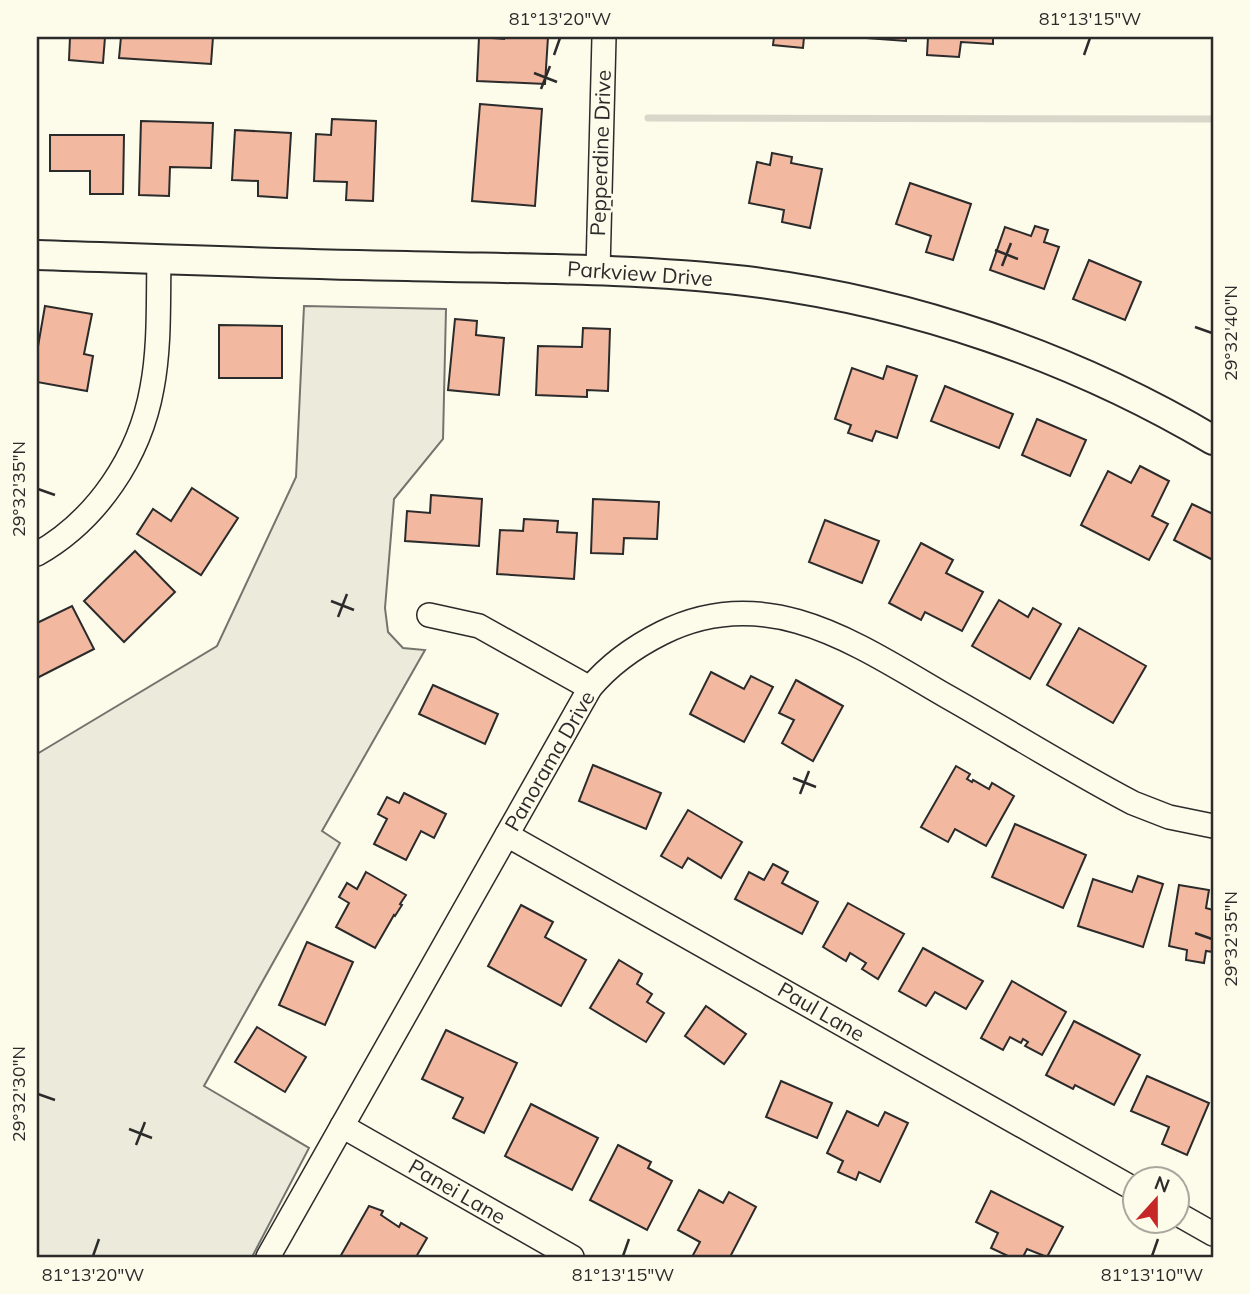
<svg xmlns="http://www.w3.org/2000/svg" width="1250" height="1294" font-family="Mulish,sans-serif">
<rect width="100%" height="100%" fill="#fdfbea"/>
<polygon fill="#ecebdb" stroke="#74746e" stroke-width="2" points="304,306 446,309 443,439 394,499 385,608 388,632 403,648 425,650 322,831 340,843 204,1086 309,1148 252,1257 37,1257 37,754 217,646 296,477"/>
<g fill="none" stroke-linecap="round" stroke-linejoin="round">
<polyline stroke="#d8d7c9" stroke-width="7" points="648,118 1213,119"/>
</g>
<g fill="#f2b8a0" stroke="#2b2b2b" stroke-width="2">
<polygon points="70,37 105,37 103,63 69,60"/>
<polygon points="121,37 213,37 211,64 119,58"/>
<polygon points="479,37 504,39 504,37 548,37 545,84 477,81"/>
<polygon points="774,37 804,37 803,48 773,45"/>
<polygon points="852,37 906,37 906,41"/>
<polygon points="928,37 993,37 993,44 961,42 959,57 927,55"/>
<polygon points="480,104 542,109 535,206 472,201"/>
<polygon points="332,119 376,121 373,201 346,200 347,182 314,181 316,134 331,135"/>
<polygon points="141,121 213,123 211,168 170,167 169,196 139,195"/>
<polygon points="235,130 291,133 287,198 258,196 258,181 232,180"/>
<polygon points="50,135 124,135 123,194 90,194 90,171 50,171"/>
<polygon points="772,153 792,157 791,163 822,169 810,228 782,222 784,210 749,203 757,162 770,165"/>
<polygon points="910,183 971,204 953,260 926,252 931,236 896,224"/>
<polygon points="1035,226 1048,230 1044,242 1059,247 1044,289 990,270 1005,227 1031,236"/>
<polygon points="1089,260 1141,282 1125,320 1073,299"/>
<polygon points="45,306 92,314 84,354 93,356 87,391 37,382 37,352"/>
<polygon points="455,319 477,321 476,335 504,338 499,395 448,390"/>
<polygon points="219,325 282,326 282,378 219,378"/>
<polygon points="583,328 610,329 608,391 587,390 587,397 536,395 538,346 582,347"/>
<polygon points="887,366 917,376 897,438 876,431 872,441 848,433 851,425 835,419 852,368 883,379"/>
<polygon points="945,386 1013,414 999,448 931,421"/>
<polygon points="1037,419 1086,440 1070,476 1022,455"/>
<polygon points="1140,466 1169,481 1152,516 1168,524 1149,560 1081,525 1108,471 1131,483"/>
<polygon points="192,488 238,518 201,575 137,534 153,509 171,521"/>
<polygon points="431,495 482,499 479,546 405,541 407,511 430,513"/>
<polygon points="593,499 659,502 657,539 624,538 623,554 591,553"/>
<polygon points="1192,504 1213,514 1213,560 1174,540"/>
<polygon points="524,519 558,521 557,532 577,533 574,579 497,574 500,530 523,531"/>
<polygon points="825,520 879,541 862,583 809,562"/>
<polygon points="921,543 953,560 946,573 983,592 962,631 925,612 921,620 889,603"/>
<polygon points="135,551 175,592 124,642 84,601"/>
<polygon points="999,600 1028,617 1033,608 1061,624 1030,679 972,646"/>
<polygon points="72,606 94,649 37,678 37,623"/>
<polygon points="1079,628 1146,666 1113,723 1047,685"/>
<polygon points="711,672 744,689 751,676 773,687 744,742 690,714"/>
<polygon points="796,680 843,706 813,761 782,743 794,720 779,713"/>
<polygon points="433,685 498,714 485,744 419,714"/>
<polygon points="593,765 661,793 646,829 579,801"/>
<polygon points="956,766 970,774 967,779 972,782 973,780 989,789 992,783 1014,796 986,846 955,829 948,842 921,827"/>
<polygon points="404,793 446,814 434,838 421,831 406,860 374,844 387,819 378,814 387,797 399,803"/>
<polygon points="688,810 742,842 721,878 688,858 682,868 661,856"/>
<polygon points="1015,824 1086,855 1063,908 992,877"/>
<polygon points="773,864 788,872 782,883 818,902 802,934 735,899 749,872 764,880"/>
<polygon points="366,872 406,895 400,904 402,905 395,916 394,915 375,948 336,927 349,903 339,897 347,883 357,889"/>
<polygon points="1138,876 1163,884 1143,947 1078,926 1093,879 1132,892"/>
<polygon points="1179,885 1209,890 1206,908 1213,910 1213,952 1206,951 1204,963 1186,960 1187,950 1169,946"/>
<polygon points="848,903 904,934 878,979 862,969 866,963 850,953 846,961 823,947"/>
<polygon points="521,905 553,922 545,937 586,960 561,1006 488,966"/>
<polygon points="307,942 353,962 325,1025 279,1005"/>
<polygon points="923,948 983,981 966,1009 935,992 926,1006 899,991"/>
<polygon points="619,960 642,974 637,984 652,994 647,1002 664,1013 646,1042 590,1008"/>
<polygon points="1012,981 1066,1012 1042,1055 1025,1046 1028,1042 1023,1039 1021,1043 1010,1037 1003,1050 981,1038"/>
<polygon points="706,1006 746,1034 724,1064 685,1036"/>
<polygon points="1074,1021 1140,1055 1114,1105 1075,1085 1073,1089 1046,1075"/>
<polygon points="257,1027 306,1057 285,1092 235,1062"/>
<polygon points="446,1030 517,1063 484,1133 453,1118 463,1098 422,1079"/>
<polygon points="1147,1076 1209,1103 1187,1155 1162,1144 1169,1127 1131,1111"/>
<polygon points="781,1081 832,1103 817,1138 766,1117"/>
<polygon points="531,1104 598,1138 572,1190 505,1156"/>
<polygon points="847,1111 878,1126 885,1112 908,1123 880,1182 859,1172 856,1180 838,1172 843,1161 827,1153"/>
<polygon points="618,1145 651,1162 648,1168 672,1181 647,1230 590,1200"/>
<polygon points="699,1190 723,1203 729,1192 756,1207 730,1257 692,1257 700,1242 678,1230"/>
<polygon points="991,1191 1063,1227 1047,1257 1027,1249 1023,1257 1010,1257 991,1248 998,1233 976,1222"/>
<polygon points="369,1206 383,1211 381,1215 399,1227 401,1223 427,1238 416,1257 340,1257"/>
</g>
<g fill="none" stroke-linecap="round" stroke-linejoin="round">
<g stroke="#2b2b2b" stroke-width="26">
<g id="minor">
<polyline points="598,270 604,37"/>
<path d="M37 554C97 520 140 456 152 388 160 346 158 302 159 259"/>
<polyline points="429,615 479,626 590,688"/>
<polyline points="507,835 1134,1189"/>
<polyline points="342,1126 572,1257"/>
<polyline points="1176,1213 1213,1234"/>
<path d="M268 1257 590 688C610 664 634 647 662 633 768 580 858 645 948 697 1010 732 1070 770 1133 803L1169 817 1213 826"/>
</g>
</g>
<g stroke="#2b2b2b" stroke-width="32">
<path id="tertiary" d="M37 255C160 259 283 264 407 266 520 269 633 268 746 281 910 301 1071 356 1213 440"/>
</g>
<use href="#minor" stroke="#fdfbea" stroke-width="23"/>
<use href="#tertiary" stroke="#fdfbea" stroke-width="28"/>
</g>
<path fill="none" stroke="#2b2b2b" stroke-width="2.5" d="M554 55 560 38M1084 55 1090 38M534 73 557 82M541 89 550 66M995 250 1018 259M1002 266 1011 243M1195 327 1212 333M38 489 55 495M331 601 354 610M338 617 347 594M793 778 816 787M800 794 809 771M1195 933 1212 939M38 1094 55 1100M129 1129 152 1138M136 1145 145 1122M93 1256 99 1239M623 1256 629 1239M1152 1256 1158 1239"/>
<g text-anchor="middle" stroke-width="5" stroke-linejoin="round" paint-order="stroke">
<g font-size="21" fill="#2b2b2b" stroke="#fdfbea">
<text transform="translate(601 153) rotate(-88)" y="7">Pepperdine Drive</text>
<text transform="translate(640 274) rotate(4)" y="7">Parkview Drive</text>
<text transform="translate(550 761) rotate(-60)" y="7">Panorama Drive</text>
<text transform="translate(821 1012) rotate(30)" y="7">Paul Lane</text>
<text transform="translate(457 1192) rotate(30)" y="7">Panei Lane</text>
</g>
</g>
<rect width="1250" height="1294" fill="none" stroke="#fdfbea" stroke-width="77"/>
<g transform="translate(1156 1200) rotate(21)"><circle r="33" fill="#fdfbea" stroke="#a9a89e" stroke-width="2"/>
<path d="M0-5L12 26L0 18L-12 26Z" fill="#c62828"/>
<text y="-10" font-size="19" font-weight="bold" text-anchor="middle" fill="#2b2b2b">N</text>
</g>
<rect x="38" y="38" width="1174" height="1218" fill="none" stroke="#2b2b2b" stroke-width="2.5"/>
<g font-size="18" text-anchor="middle" fill="#2b2b2b">
<text x="560" y="25">81°13'20"W</text>
<text x="1090" y="25">81°13'15"W</text>
<text transform="translate(1231 333) rotate(-90)" y="6">29°32'40"N</text>
<text transform="translate(19 489) rotate(-90)" y="6">29°32'35"N</text>
<text transform="translate(1231 939) rotate(-90)" y="6">29°32'35"N</text>
<text transform="translate(19 1094) rotate(-90)" y="6">29°32'30"N</text>
<text x="93" y="1281">81°13'20"W</text>
<text x="623" y="1281">81°13'15"W</text>
<text x="1152" y="1281">81°13'10"W</text>
</g>
</svg>
